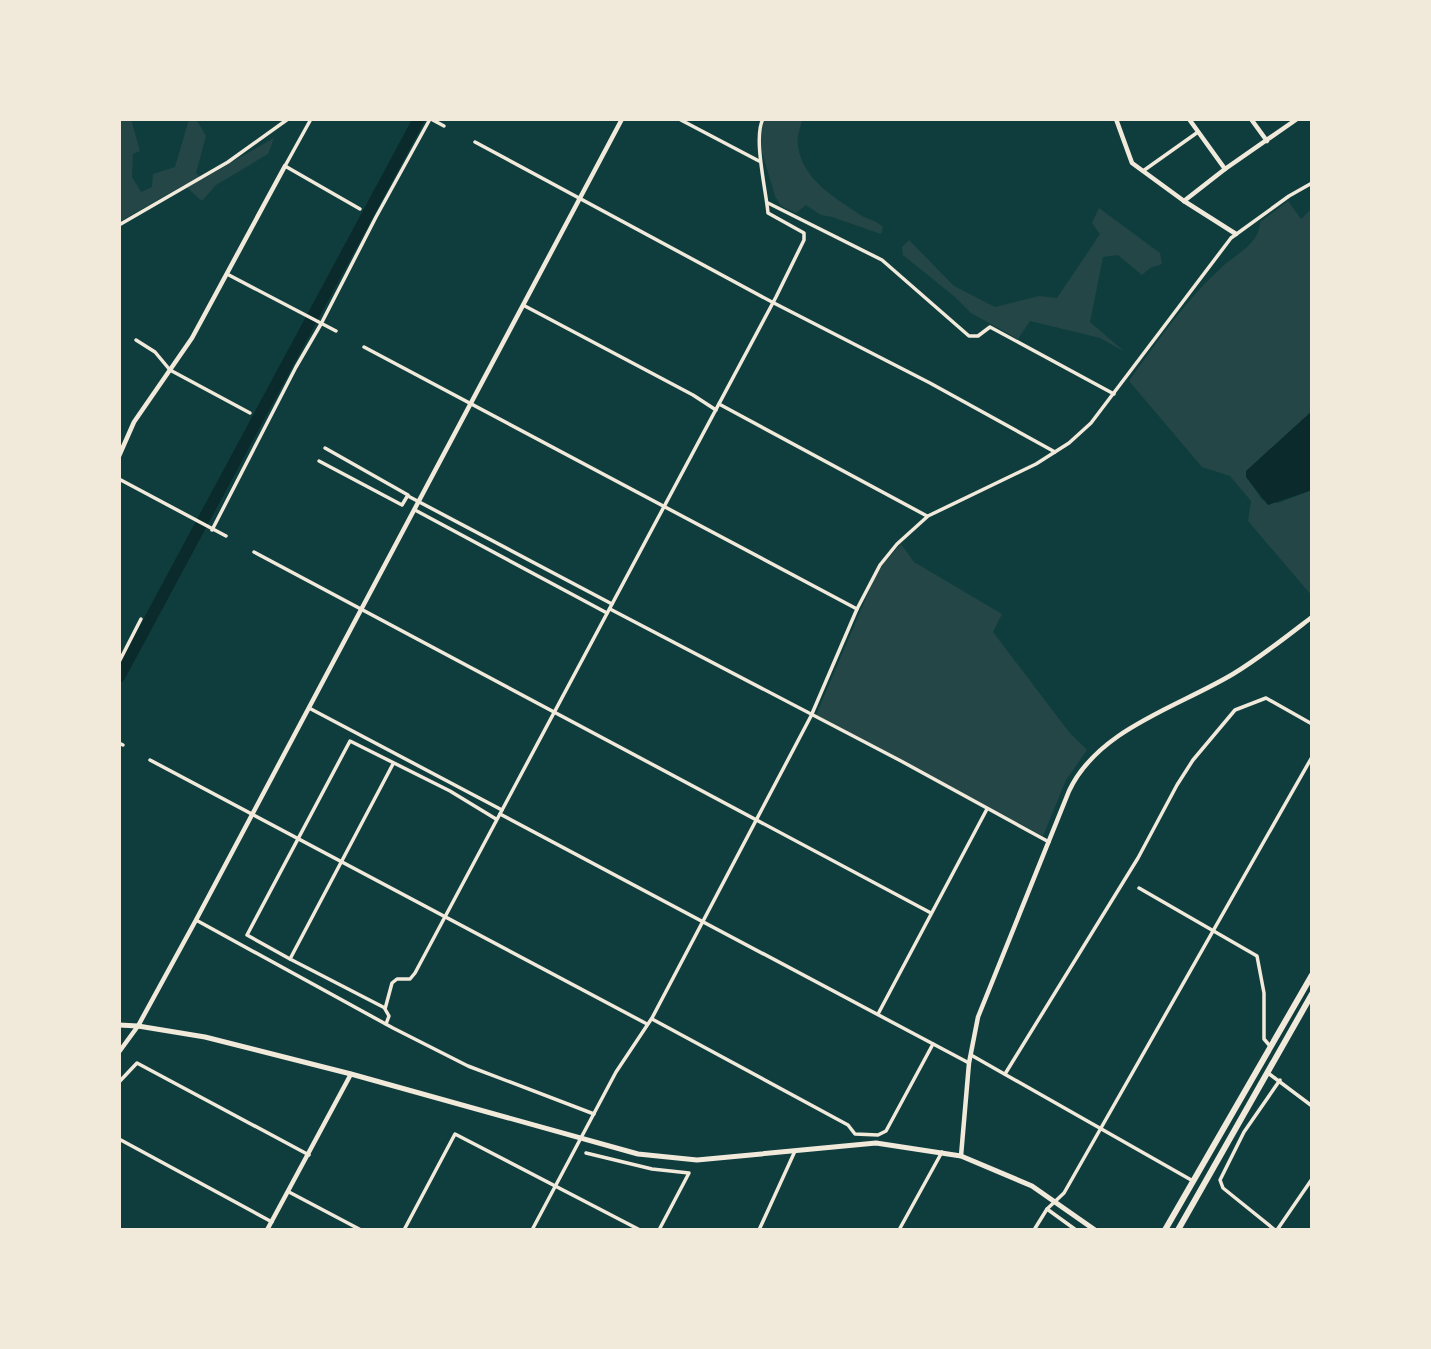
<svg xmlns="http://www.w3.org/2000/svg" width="1431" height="1349" font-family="Roboto,sans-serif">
<rect width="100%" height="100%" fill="#0f3d3e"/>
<g fill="#244646">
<polygon points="119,119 131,119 140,151 133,154 132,177 141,192 152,187 153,174 175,167 189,119 196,119 206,136 196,173 202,179 274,138 268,154 216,185 202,201 184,185 119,222 119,149 121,137"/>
<path d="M765 119H802C801 127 796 138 798 146 803 180 834 197 859 214 867 220 873 218 883 227L881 234 832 217 821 215 806 205 796 213 781 206 775 196 762 152 761 128Z"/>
<path d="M1288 201 1301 219 1312 208V411L1247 471 1246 476 1262 500 1278 503 1312 490V596L1248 521 1251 501 1230 476 1202 467 1129 381C1157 342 1184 302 1219 270 1233 255 1260 245 1260 222Z"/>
<polygon points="1099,208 1160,253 1162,264 1150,268 1142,275 1118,255 1103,257 1090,322 1125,352 1100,338 1030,321 1018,339 971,313 955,297 903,255 902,247 909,240 954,286 995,307 1039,296 1057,298 1100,234 1092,223"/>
<polygon points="901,544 914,562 1002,614 993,632 1069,732 1087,750 1066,780 1043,836 816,715 873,582 883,564"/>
</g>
<polygon fill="#0a2a2b" points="1312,411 1312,490 1268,505 1246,477 1246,471"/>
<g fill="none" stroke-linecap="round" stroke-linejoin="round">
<polyline stroke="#0a2a2b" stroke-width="12" points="119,677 419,119"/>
<g stroke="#f1e9da" stroke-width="3.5">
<polyline points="311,119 285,166 360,209"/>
<polyline points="431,119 444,126"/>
<polyline points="679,119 759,161"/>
<polyline points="475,142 772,302 930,383 1055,452"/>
<polyline points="1143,171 1198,132"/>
<polyline points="768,203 882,260 969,336 978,336 990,327 1114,394"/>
<polyline points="119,225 228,162 288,119"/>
<polyline points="227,274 336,331"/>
<polyline points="523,305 693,395 716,410"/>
<polyline points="136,340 155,352 170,370 250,413"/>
<polyline points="364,347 857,609"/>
<polyline points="719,404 927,516"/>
<polyline points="319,461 402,505 408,495 325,448"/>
<polyline points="119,479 226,536"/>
<polyline points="408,496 612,604"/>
<polyline points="415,510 607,613"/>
<polyline points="212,530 296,367 321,324 376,217 430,119"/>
<polyline points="254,552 931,913"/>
<polyline points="610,609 901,761 1049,842"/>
<polyline points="119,662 141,619"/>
<polyline points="309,708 502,810"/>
<polyline points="119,743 123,745"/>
<polyline points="150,760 647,1024"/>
<polyline points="393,764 290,959 247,935 350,741 450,791 496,819"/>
<polyline points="500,814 969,1063"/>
<polyline points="1139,888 1257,956 1264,993 1264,1039 1270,1046"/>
<polyline points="196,920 393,1028 468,1066 594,1114"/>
<polyline points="290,959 385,1008"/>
<polyline points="878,1014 987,809"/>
<polyline points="652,1019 848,1125 855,1134 878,1135 886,1131 933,1044"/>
<path d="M386 1024 389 1016 385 1009 392 983 397 979H410L415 973 776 297 804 240V233L768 213C766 190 753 137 763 119"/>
<polyline points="971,1055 1193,1181"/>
<polyline points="1268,1073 1312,1106"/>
<polyline points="1005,1074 1138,858 1177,785 1193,760 1235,710 1266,698 1312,724"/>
<polyline points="119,1082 137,1063 309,1155"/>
<polyline points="119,1139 272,1222"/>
<polyline points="586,1153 652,1169 689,1173 659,1230"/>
<polyline points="289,1192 361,1230"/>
<polyline points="1047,1209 1076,1230"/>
<polyline points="404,1230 455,1134 640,1230"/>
<polyline points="532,1230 616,1072 652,1018 811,716 857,609 880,565 897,544 928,516 1036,464 1069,443 1091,423 1231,238 1289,196 1312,183"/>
<polyline points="759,1230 795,1151"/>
<polyline points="899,1230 942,1152"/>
<polyline points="1034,1230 1047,1209 1064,1193 1312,757"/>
<polyline points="1275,1230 1223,1188 1220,1180 1244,1132 1280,1080"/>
<polyline points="1277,1230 1312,1179"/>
</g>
<g stroke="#f1e9da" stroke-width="4.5">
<polyline points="1116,119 1132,163 1184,201 1236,234"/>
<polyline points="1189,119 1225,169"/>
<polyline points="1251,119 1267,141"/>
<polyline points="1184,201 1225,169 1297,119"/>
<polyline points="119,456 134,422 192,338 285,166"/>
<polyline points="119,1052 138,1026 196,920 622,119"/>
<path d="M961 1156 969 1063 978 1017 1069 791C1098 729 1178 707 1233 674 1261 657 1286 637 1312 617"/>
<polyline points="267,1230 351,1074"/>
</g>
<polyline stroke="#f1e9da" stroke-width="5" points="119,1025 138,1026 205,1037 351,1074 638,1154 697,1160 876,1143 961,1156 1032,1186 1095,1230"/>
<g stroke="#f1e9da" stroke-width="6">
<polyline points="1165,1230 1312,975"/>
<polyline points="1178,1230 1312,994"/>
</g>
</g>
<rect width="1431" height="1349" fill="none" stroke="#f1e9da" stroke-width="242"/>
</svg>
